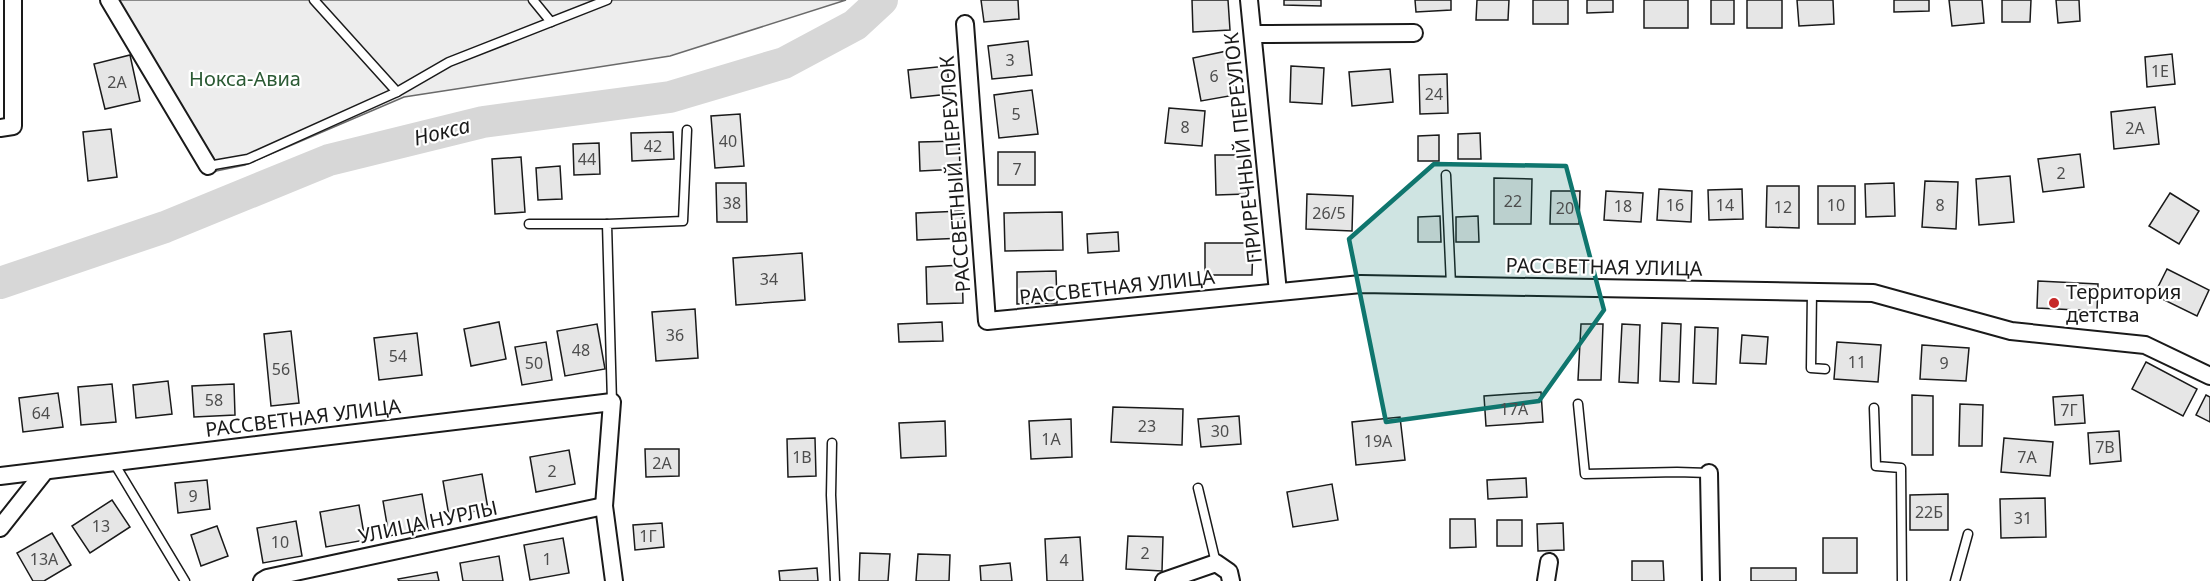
<svg xmlns="http://www.w3.org/2000/svg" width="2210" height="581" font-family="'Noto Sans',sans-serif">
<rect width="100%" height="100%" fill="#fff"/>
<polygon fill="#ededed" stroke="#6a6a6a" stroke-width="1.5" points="104,0 846,0 670,56 404,97 245,165 207,173"/>
<g fill="none" stroke-linecap="round" stroke-linejoin="round">
<polyline stroke="#d7d7d7" stroke-width="32" points="0,283 165,227 329,160 483,122 670,97 784,63 855,25 882,0"/>
</g>
<g fill="#e6e6e6" stroke="#1a1a1a" stroke-width="1.5">
<polygon points="981,0 1018,0 1019,19 984,22"/>
<polygon points="1192,0 1228,0 1230,30 1193,32"/>
<polygon points="1284,0 1321,0 1321,6 1284,5"/>
<polygon points="1415,0 1451,0 1451,10 1416,12"/>
<polygon points="1477,0 1509,0 1508,20 1476,20"/>
<rect x="1533" y="0" width="35" height="24"/>
<polygon points="1587,0 1613,0 1613,12 1587,13"/>
<rect x="1644" y="0" width="44" height="28"/>
<rect x="1711" y="0" width="23" height="24"/>
<rect x="1747" y="0" width="35" height="28"/>
<polygon points="1797,0 1833,0 1834,24 1799,26"/>
<polygon points="1894,0 1929,0 1929,11 1894,12"/>
<polygon points="1949,0 1982,0 1984,23 1952,26"/>
<polygon points="2002,0 2031,0 2030,22 2002,22"/>
<polygon points="2056,0 2079,0 2080,21 2058,23"/>
<polygon points="1028,41 1032,75 992,79 988,46"/>
<polygon points="1227,51 1235,95 1201,101 1193,58"/>
<polygon points="2172,54 2175,84 2147,87 2145,57"/>
<polygon points="130,55 140,101 105,109 94,64"/>
<polygon points="947,66 950,94 911,98 908,70"/>
<polygon points="1291,66 1324,68 1322,104 1290,102"/>
<polygon points="1390,69 1393,102 1352,106 1349,72"/>
<polygon points="1447,74 1448,113 1420,114 1419,75"/>
<polygon points="1032,90 1038,134 999,138 994,95"/>
<polygon points="2155,107 2159,144 2114,149 2111,112"/>
<polygon points="1169,108 1205,111 1202,146 1165,143"/>
<polygon points="740,114 744,166 715,168 711,116"/>
<polygon points="111,129 117,177 88,181 83,132"/>
<polygon points="673,132 674,159 632,161 631,133"/>
<polygon points="1480,133 1481,159 1458,159 1458,134"/>
<polygon points="1439,135 1439,161 1418,161 1418,136"/>
<polygon points="959,141 960,169 920,171 919,142"/>
<polygon points="599,143 600,174 574,175 573,144"/>
<rect x="998" y="152" width="37" height="33"/>
<polygon points="2080,154 2084,187 2043,192 2038,159"/>
<polygon points="1215,155 1245,155 1246,194 1216,195"/>
<polygon points="521,157 525,212 495,214 492,159"/>
<polygon points="560,166 562,199 538,200 536,168"/>
<polygon points="2010,176 2014,222 1979,225 1976,179"/>
<polygon points="1494,178 1532,179 1531,224 1494,224"/>
<polygon points="1925,181 1958,182 1956,229 1922,227"/>
<polygon points="716,183 746,183 747,222 717,222"/>
<polygon points="1894,183 1895,216 1866,217 1865,184"/>
<polygon points="1767,186 1799,186 1799,228 1766,227"/>
<rect x="1818" y="186" width="37" height="38"/>
<polygon points="1659,189 1692,191 1691,222 1657,220"/>
<polygon points="1742,189 1743,219 1709,220 1708,190"/>
<polygon points="1551,191 1580,191 1579,224 1550,224"/>
<polygon points="1606,191 1643,193 1641,222 1604,220"/>
<polygon points="2170,193 2199,211 2179,244 2149,226"/>
<polygon points="1307,194 1353,196 1352,231 1306,229"/>
<polygon points="962,211 964,238 917,240 916,213"/>
<polygon points="1062,212 1063,250 1005,251 1004,213"/>
<polygon points="1440,216 1441,242 1418,242 1418,217"/>
<polygon points="1478,216 1479,242 1456,242 1456,217"/>
<polygon points="1118,232 1119,251 1088,253 1087,234"/>
<polygon points="1205,243 1253,243 1252,275 1205,275"/>
<polygon points="802,253 805,300 736,305 733,258"/>
<polygon points="962,265 963,303 927,304 926,267"/>
<polygon points="2167,269 2209,290 2197,316 2154,295"/>
<polygon points="1056,271 1057,303 1017,304 1017,272"/>
<polygon points="2038,281 2098,284 2097,311 2037,308"/>
<polygon points="695,309 698,358 656,361 652,312"/>
<polygon points="499,322 506,359 471,366 464,329"/>
<polygon points="942,322 943,341 899,342 898,324"/>
<polygon points="1662,323 1681,324 1679,382 1660,381"/>
<polygon points="597,324 605,369 565,376 557,331"/>
<polygon points="1581,324 1603,324 1601,380 1578,380"/>
<polygon points="1622,324 1640,325 1638,383 1619,382"/>
<polygon points="1695,327 1718,328 1716,384 1693,383"/>
<polygon points="291,331 299,403 271,406 264,334"/>
<polygon points="417,333 422,375 379,380 374,338"/>
<polygon points="1742,335 1768,337 1766,364 1740,363"/>
<polygon points="546,342 552,380 522,385 515,347"/>
<polygon points="1837,342 1881,345 1878,382 1834,379"/>
<polygon points="1922,345 1969,348 1966,381 1920,379"/>
<polygon points="2146,362 2197,389 2183,416 2132,389"/>
<polygon points="168,381 172,414 136,418 133,385"/>
<polygon points="112,384 116,422 81,425 78,387"/>
<polygon points="234,384 235,415 194,417 192,386"/>
<polygon points="1541,392 1543,422 1486,426 1484,396"/>
<polygon points="58,393 63,427 23,432 19,398"/>
<polygon points="1912,395 1933,396 1933,455 1912,455"/>
<polygon points="2083,395 2085,423 2055,425 2053,397"/>
<polygon points="2206,395 2210,397 2210,422 2196,415"/>
<polygon points="1960,404 1983,405 1982,446 1959,446"/>
<polygon points="1113,407 1183,409 1182,445 1111,442"/>
<polygon points="1239,416 1241,444 1201,447 1198,419"/>
<polygon points="1400,417 1405,460 1356,465 1352,422"/>
<polygon points="1071,419 1072,457 1031,459 1029,421"/>
<polygon points="945,421 946,456 901,458 899,423"/>
<polygon points="2119,431 2121,461 2090,464 2088,433"/>
<polygon points="815,438 816,476 788,477 787,439"/>
<polygon points="2004,438 2053,442 2050,476 2001,472"/>
<polygon points="645,449 679,449 679,476 646,477"/>
<polygon points="569,450 575,484 536,492 530,457"/>
<polygon points="482,474 488,509 449,516 443,481"/>
<polygon points="1526,478 1527,497 1488,499 1487,480"/>
<polygon points="207,480 210,509 178,513 175,483"/>
<polygon points="1332,484 1338,520 1293,527 1287,492"/>
<polygon points="422,494 428,529 389,536 383,501"/>
<polygon points="1948,494 1948,530 1910,530 1910,495"/>
<polygon points="2045,498 2046,537 2001,538 2000,499"/>
<polygon points="112,500 130,527 90,553 72,526"/>
<polygon points="359,505 365,540 326,547 320,512"/>
<polygon points="1450,519 1475,519 1476,547 1450,548"/>
<rect x="1497" y="520" width="25" height="26"/>
<polygon points="296,521 302,556 263,563 257,528"/>
<polygon points="662,523 664,547 635,550 633,525"/>
<polygon points="1563,523 1564,550 1538,551 1537,524"/>
<polygon points="217,526 228,556 201,566 191,535"/>
<polygon points="52,533 71,565 44,581 33,581 17,553"/>
<polygon points="1128,536 1163,537 1162,571 1126,569"/>
<polygon points="1080,537 1083,581 1047,581 1045,539"/>
<polygon points="563,538 569,573 530,580 524,545"/>
<rect x="1823" y="538" width="34" height="35"/>
<polygon points="860,553 890,554 888,581 859,581"/>
<polygon points="918,554 950,555 949,581 916,581"/>
<polygon points="499,556 503,581 463,581 460,563"/>
<polygon points="1632,561 1663,561 1664,581 1632,581"/>
<polygon points="1010,563 1012,581 981,581 980,566"/>
<polygon points="817,568 818,581 780,581 779,571"/>
<rect x="1751" y="568" width="45" height="13"/>
<polygon points="437,572 439,581 399,581 398,579"/>
</g>
<g fill="none" stroke-linecap="round" stroke-linejoin="round">
<g stroke="#1a1a1a" stroke-width="11">
<g id="service">
<polyline points="314,0 397,92"/>
<polyline points="533,0 551,22"/>
<polyline points="208,166 248,159 397,92 449,62 607,0"/>
<polyline points="1446,175 1451,285"/>
<polyline points="529,224 607,224"/>
<polyline points="1812,292 1811,368 1825,369"/>
<polyline points="612,402 607,224 683,221 687,130"/>
<polyline points="1578,404 1585,474 1677,472 1709,473"/>
<polyline points="1874,408 1876,466 1901,468 1902,581"/>
<polyline points="832,443 831,495 835,581"/>
<polyline points="114,463 185,581"/>
<polyline points="1198,488 1216,563"/>
<polyline points="1955,581 1968,534"/>
</g>
</g>
<g stroke="#1a1a1a" stroke-width="20">
<g id="minor">
<polyline points="109,0 208,166"/>
<polyline points="1249,0 1278,292"/>
<polyline points="965,24 987,321 1361,284 1873,293 2011,331 2145,345 2210,376"/>
<polyline points="1253,34 1414,33"/>
<polyline points="0,128 13,126 13,0"/>
<polyline points="1709,473 1711,581"/>
<polyline points="0,476 612,402 604,506 614,581"/>
<polyline points="0,528 45,471"/>
<polyline points="262,581 267,578 604,506"/>
<polyline points="1164,581 1216,563 1229,572 1231,581"/>
<polyline points="1546,581 1549,562"/>
</g>
</g>
<use href="#service" stroke="#fff" stroke-width="8"/>
<use href="#minor" stroke="#fff" stroke-width="16"/>
</g>
<path fill="#0f766e" fill-opacity="0.2" stroke="#0f766e" stroke-width="4.5" stroke-linejoin="round" d="M1434 164 1566 166 1604 310 1539 401 1386 422 1349 239Z"/>
<circle fill="#c62828" stroke="#fff" stroke-width="2" cx="2054" cy="303" r="6"/>
<g text-anchor="middle" stroke-width="4.5" stroke-linejoin="round" paint-order="stroke">
<g font-size="16" fill="#4d4d4d">
<text x="1010" y="66">3</text>
<text x="2160" y="77">1Е</text>
<text x="1214" y="82">6</text>
<text x="117" y="88">2А</text>
<text x="1434" y="100">24</text>
<text x="1016" y="120">5</text>
<text x="1185" y="133">8</text>
<text x="2135" y="134">2А</text>
<text x="728" y="147">40</text>
<text x="653" y="152">42</text>
<text x="587" y="165">44</text>
<text x="1017" y="175">7</text>
<text x="2061" y="179">2</text>
<text x="1513" y="207">22</text>
<text x="732" y="209">38</text>
<text x="1675" y="211">16</text>
<text x="1725" y="211">14</text>
<text x="1836" y="211">10</text>
<text x="1940" y="211">8</text>
<text x="1623" y="212">18</text>
<text x="1783" y="213">12</text>
<text x="1565" y="214">20</text>
<text x="1329" y="219">26/5</text>
<text x="769" y="285">34</text>
<text x="675" y="341">36</text>
<text x="581" y="356">48</text>
<text x="398" y="362">54</text>
<text x="1857" y="368">11</text>
<text x="534" y="369">50</text>
<text x="1944" y="369">9</text>
<text x="281" y="375">56</text>
<text x="214" y="406">58</text>
<text x="1514" y="415">17А</text>
<text x="2069" y="416">7Г</text>
<text x="41" y="419">64</text>
<text x="1147" y="432">23</text>
<text x="1220" y="437">30</text>
<text x="1051" y="445">1А</text>
<text x="1378" y="447">19А</text>
<text x="2105" y="453">7В</text>
<text x="802" y="463">1В</text>
<text x="2027" y="463">7А</text>
<text x="662" y="469">2А</text>
<text x="552" y="477">2</text>
<text x="193" y="502">9</text>
<text x="1929" y="518">22Б</text>
<text x="2023" y="524">31</text>
<text x="101" y="532">13</text>
<text x="648" y="542">1Г</text>
<text x="280" y="548">10</text>
<text x="1145" y="559">2</text>
<text x="44" y="565">13А</text>
<text x="547" y="565">1</text>
<text x="1064" y="566">4</text>
</g>
<g font-size="20" fill="#2b5a34" stroke="#fff">
<text x="245" y="86">Нокса-Авиа</text>
</g>
<g font-size="20" fill="#1a1a1a" stroke="#fff">
<text transform="translate(1243 148) rotate(-96)" y="7">ПРИРЕЧНЫЙ ПЕРЕУЛОК</text>
<text transform="translate(955 174) rotate(-94)" y="7">РАССВЕТНЫЙ ПЕРЕУЛОК</text>
<text transform="translate(1604 267) rotate(1)" y="7">РАССВЕТНАЯ УЛИЦА</text>
<text transform="translate(1117 287) rotate(-6)" y="7">РАССВЕТНАЯ УЛИЦА</text>
<text transform="translate(303 418) rotate(-7)" y="7">РАССВЕТНАЯ УЛИЦА</text>
<text transform="translate(428 522) rotate(-12)" y="7">УЛИЦА НУРЛЫ</text>
</g>
<g font-size="20" fill="#1a1a1a" stroke="#fff" text-anchor="start">
<text x="2066" y="299">Территория<tspan x="2066" dy="23">детства</tspan></text>
</g>
<g font-size="21" font-style="italic" fill="#1a1a1a" stroke="#fff">
<text transform="translate(442 132) rotate(-14)" y="7">Нокса</text>
</g>
</g>
</svg>
